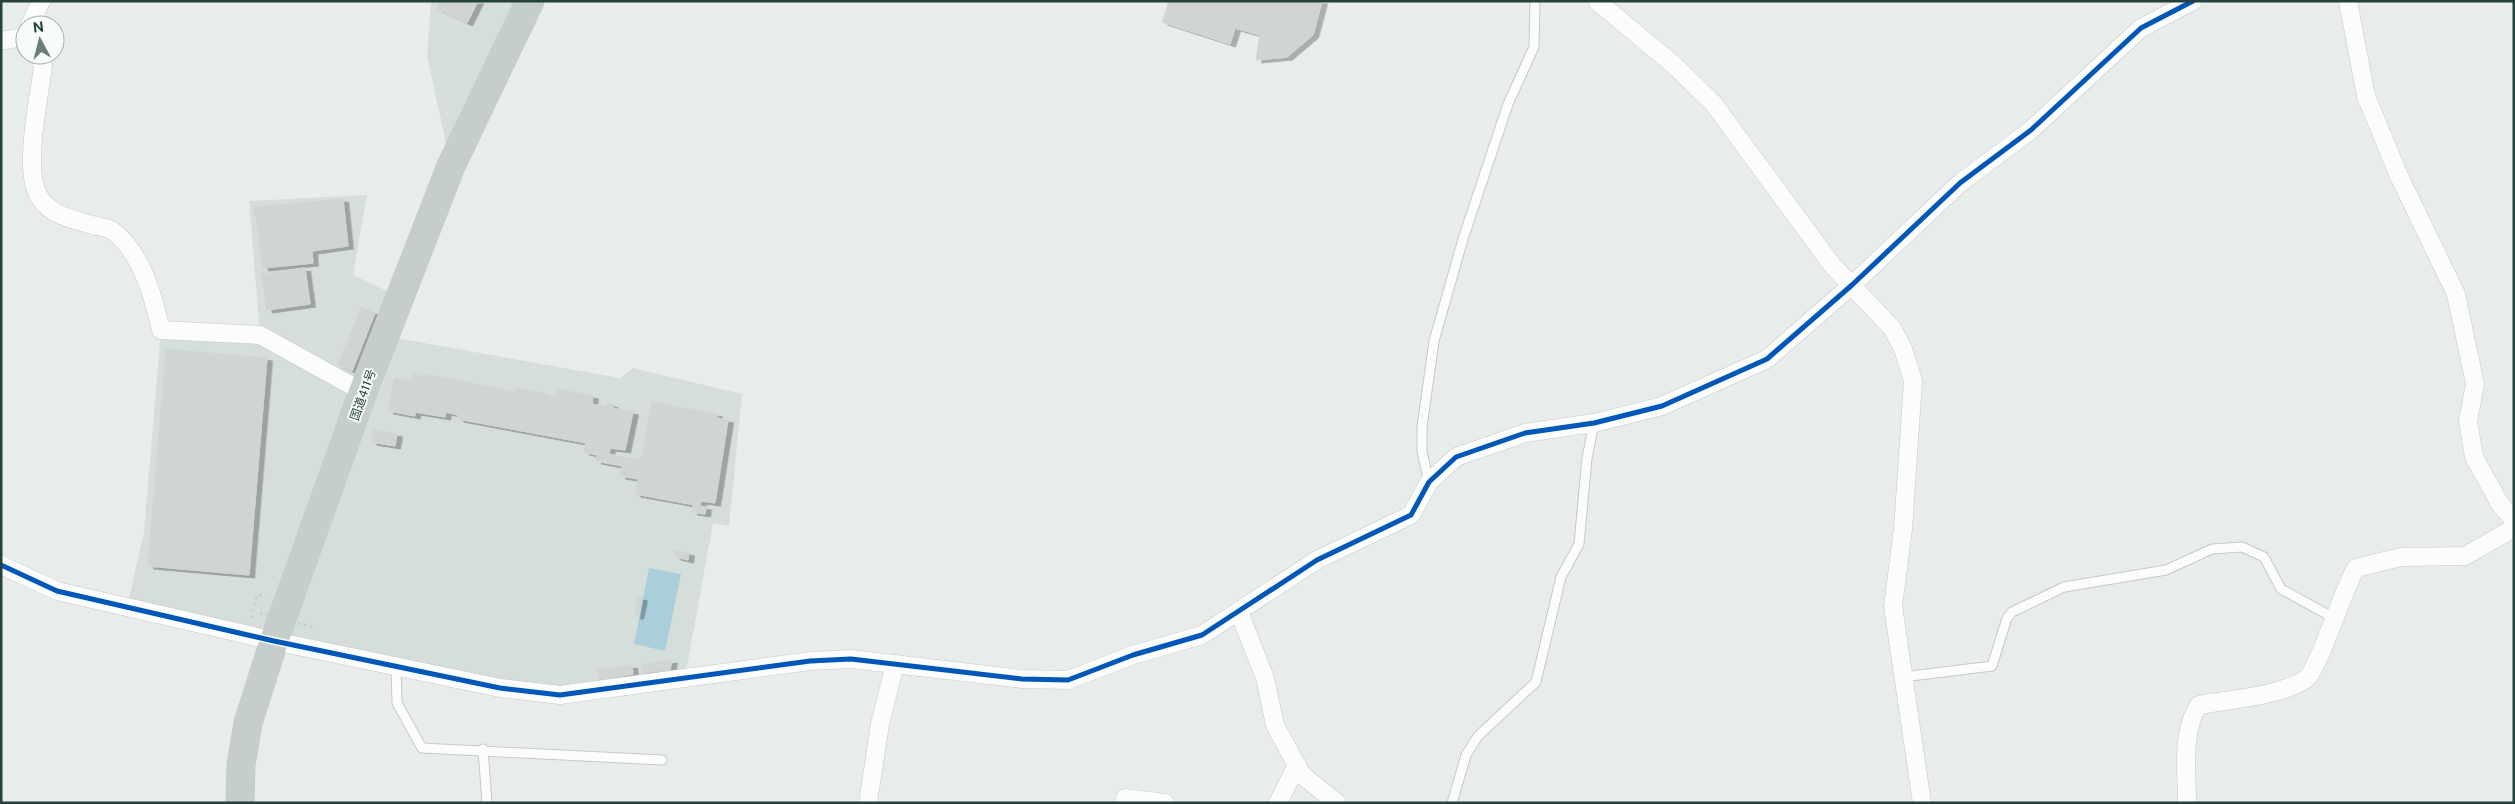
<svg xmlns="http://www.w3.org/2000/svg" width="2515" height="804" font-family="'Public Sans','Noto Sans JP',sans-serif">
<defs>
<filter id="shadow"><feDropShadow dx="5.5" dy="3" stdDeviation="0" flood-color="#0004"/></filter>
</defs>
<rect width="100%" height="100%" fill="#e8edeb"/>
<g fill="#d6dedb">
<polygon points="431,1 530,1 451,166 427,56"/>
<polygon points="367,195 353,275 400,297 385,336 620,378 633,368 742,394 729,526 713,523 685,678 560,695 127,607 144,532 161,330 260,335 249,201"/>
</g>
<polygon fill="#aaceda" points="649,568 681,574 665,651 634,644"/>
<g fill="#d0d5d4" stroke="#d0d6d4" filter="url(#shadow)">
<polygon points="441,1 478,1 467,23 437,9"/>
<polygon points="1169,1 1322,1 1313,35 1287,57 1256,60 1260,35 1235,28 1230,44 1162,22"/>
<polygon points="343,199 348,246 312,251 313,263 263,268 254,207"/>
<polygon points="305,268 310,304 267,310 261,274"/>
<polygon points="361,307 375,313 352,371 338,365"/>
<polygon points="166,349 267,358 249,575 148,566"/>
<polygon points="413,374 426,377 426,374 516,392 516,388 544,393 543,395 556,398 558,389 593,396 592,404 607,407 607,403 613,405 613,408 633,412 625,450 610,448 609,454 623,457 641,459 652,402 717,414 717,418 728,420 715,503 701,501 700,506 635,494 638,479 620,476 622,466 596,461 597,455 584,452 586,443 458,419 458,415 446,412 445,417 415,412 415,416 388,411 394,378 412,381"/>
<polygon points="374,430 397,434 395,446 371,442"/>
<polygon points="693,505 706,507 705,514 692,512"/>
<polygon points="675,550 689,553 688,560 675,557"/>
<polygon points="638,597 642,598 638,616 635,616"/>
<polygon points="672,660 670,670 642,673 641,665"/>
<polygon points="632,665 633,674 600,680 598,670"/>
</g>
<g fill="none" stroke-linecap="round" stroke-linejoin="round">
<g stroke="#c5cac8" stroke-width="11">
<g id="service">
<polyline points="1429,482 1422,452 1422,427 1434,341 1463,239 1508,104 1534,47 1535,1"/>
<polyline points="396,666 397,703 422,748 662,760"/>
<polyline points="1903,677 1992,666 2007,618 2012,612 2064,587 2166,570 2212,549 2242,547 2264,557 2281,589 2334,618"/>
<polyline points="483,749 487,803"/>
<polyline points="1452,803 1466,755 1478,736 1536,682 1561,577 1579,544 1587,458 1594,423"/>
</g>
</g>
<g stroke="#c5cac8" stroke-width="19">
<g id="minor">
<polyline points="1597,1 1674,65 1713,103 1832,265 1892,328 1903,349 1913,381 1903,529 1893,606 1922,803"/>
<polyline points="2348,1 2366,96 2399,176 2456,294 2475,384 2468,421 2474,457 2500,504 2514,520"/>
<polyline points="30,25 41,1"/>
<polyline points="1,41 24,37"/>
<path d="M39 55 43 66C39 99 26 156 35 187 43 215 72 219 96 226 101 227 110 228 114 232 142 254 153 296 161 330L260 335 363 392"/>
<polyline points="1,565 57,591 274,641 500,688 560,695 810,661 851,659 1022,679 1068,680 1133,655 1202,635 1317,560 1411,515 1429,482 1456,457 1525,433 1594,423 1662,406 1767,359 1852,285 1960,183 2031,130 2141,28 2193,1"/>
<polyline points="1239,612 1265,678 1275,725 1302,775 1337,803"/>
<polyline points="868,803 880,724 895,664"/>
<polyline points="1125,803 1125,798 1165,803"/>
<polyline points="1278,803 1297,765"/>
<path d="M2187 803C2187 772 2181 731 2199 705 2231 699 2278 697 2306 679 2319 669 2343 589 2356 568L2401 557 2465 556 2514 528"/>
</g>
</g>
<g stroke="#c3cbc9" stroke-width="29">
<polyline id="trunk" points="240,803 241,765 248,723 274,641 363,392 451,166 530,1"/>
</g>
<polyline stroke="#c7cecd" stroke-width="3" stroke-dasharray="2.5 4" stroke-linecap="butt" points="251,618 257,595 266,596"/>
<use href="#service" stroke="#fcfcfc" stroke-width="9"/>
<use href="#minor" stroke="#fcfcfc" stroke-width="18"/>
<use href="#trunk" stroke="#c6cecc" stroke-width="28"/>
<polyline stroke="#c7cecd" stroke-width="3" stroke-dasharray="2.5 4" stroke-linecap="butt" points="260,613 316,628"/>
<g stroke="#f7fbf9" stroke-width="8">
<polyline id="cycleway" points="1,565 57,591 274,641 500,688 560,695 810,661 851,659 1022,679 1068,680 1133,655 1202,635 1317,560 1411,515 1429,482 1456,457 1525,433 1594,423 1662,406 1767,359 1852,285 1960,183 2031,130 2141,28 2193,1"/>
</g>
<use href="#cycleway" stroke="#0057b8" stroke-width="5"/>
</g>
<g text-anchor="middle" stroke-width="4" stroke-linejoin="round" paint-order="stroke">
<g font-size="12" fill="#24413c" stroke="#f7fbf9">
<text transform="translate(363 395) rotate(-70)" y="4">国道411号</text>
</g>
</g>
<rect width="2515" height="804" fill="none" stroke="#24413c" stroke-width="5"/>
<g transform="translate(40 40) rotate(353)"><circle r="24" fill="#f7fbf9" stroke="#a3b1ad"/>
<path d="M0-4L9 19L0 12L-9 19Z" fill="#697d79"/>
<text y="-8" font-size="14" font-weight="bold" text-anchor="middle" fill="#24413c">N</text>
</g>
</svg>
